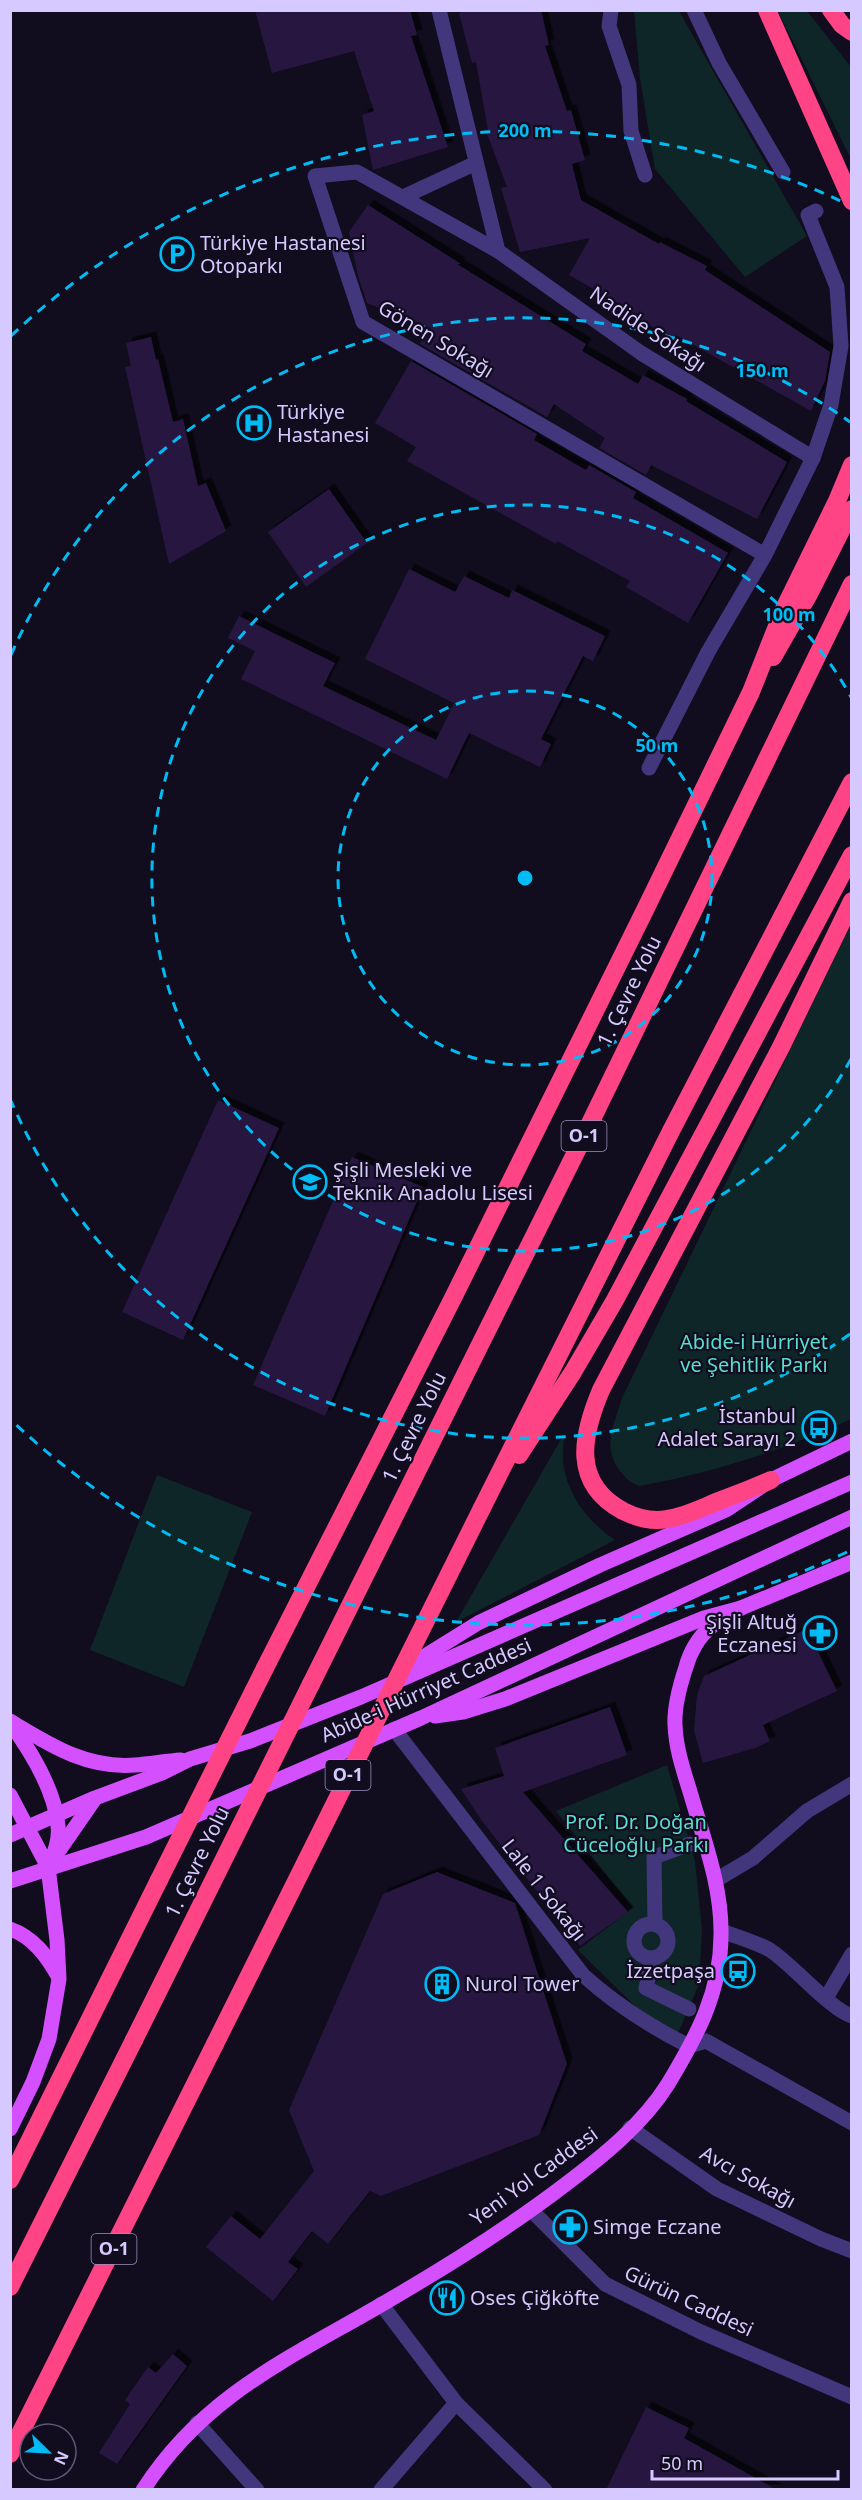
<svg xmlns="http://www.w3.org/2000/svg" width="862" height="2500" font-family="'Noto Sans',sans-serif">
<defs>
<filter id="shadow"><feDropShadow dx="5.5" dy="-5.5" stdDeviation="0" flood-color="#0009"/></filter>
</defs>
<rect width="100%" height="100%" fill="#110c1e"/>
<g fill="#0f2628">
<polygon points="634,11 679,11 807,236 745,277 655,169 640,78"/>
<polygon points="778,11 807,11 851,67 851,159"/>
<path d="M851 924V1419C784 1450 713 1473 639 1486 629 1482 624 1477 618 1468 602 1445 615 1422 622 1398Z"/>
<path d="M564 1434C564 1443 562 1454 563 1463 568 1496 588 1522 615 1540L456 1622Z"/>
<polygon points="157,1475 252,1512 184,1687 90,1650"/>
<polygon points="667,1765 695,1861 702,1930 699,1984 678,2033 639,2010 578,1950 633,1908 556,1811"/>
</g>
<g fill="#25183f" filter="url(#shadow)">
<polygon points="255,10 410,10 417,35 411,36 448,147 373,170 362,115 374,111 354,51 272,73"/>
<polygon points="470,10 541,10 549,45 545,46 567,111 571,110 585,160 572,164 581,200 659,244 660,242 707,266 705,270 830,352 825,381 811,411 676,335 674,339 623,311 625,307 569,275 590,238 520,252 501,188 507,187 486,131 488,130 476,62 472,63 459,13"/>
<polygon points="368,205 461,264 457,264 586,344 582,351 638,384 643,375 687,399 686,401 787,462 757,519 651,465 646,475 599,448 605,438 554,404 547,417 420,344 427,332 390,310 389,312 367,303 358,276 349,232"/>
<polygon points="151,337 156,360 158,359 173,422 183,419 198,486 206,483 226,531 169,564 125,367 131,366 126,343"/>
<polygon points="411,361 537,434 534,440 586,470 589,465 636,492 633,498 728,553 688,623 626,587 630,581 557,541 556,544 407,461 416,447 375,423"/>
<polygon points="329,489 367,543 306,587 268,532"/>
<polygon points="409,569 455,592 464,576 509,598 512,590 605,636 593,661 583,656 541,739 551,744 540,767 469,733 447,779 241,679 255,651 228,638 239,616 335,663 323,686 436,740 454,703 365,659"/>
<polygon points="218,1100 279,1128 183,1340 122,1312"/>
<polygon points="352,1157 423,1187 325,1416 253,1385"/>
<polygon points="807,1629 837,1691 763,1725 770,1741 755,1748 703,1763 694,1731 697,1695 704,1676"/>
<polygon points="610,1707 627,1755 523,1792 628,1912 580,1946 482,1821 461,1789 504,1776 495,1748"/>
<polygon points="437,1872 515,1903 567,2064 539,2135 381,2196 370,2191 328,2244 312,2231 288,2262 298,2269 273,2301 206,2247 231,2216 260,2239 314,2171 289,2110 383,1894"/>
<polygon points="173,2354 187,2366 117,2464 99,2453 130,2404 125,2400 148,2367 156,2373"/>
<polygon points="646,2407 689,2428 684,2438 777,2490 606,2490"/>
</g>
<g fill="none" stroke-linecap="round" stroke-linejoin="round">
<g stroke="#42377d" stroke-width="15">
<polyline points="439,10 498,251"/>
<polyline points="611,10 609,26 629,85 631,131 645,175"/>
<polyline points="694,10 719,63 783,172"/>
<polyline points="403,197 476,163"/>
<polyline points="813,458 831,405 841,346 837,287 808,215 816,211"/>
<polyline points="649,768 708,652 765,555 813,458 641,353 498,251 357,172 315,176 363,322 765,555"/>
<path d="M394 1729 583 1975C615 2004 649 2026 689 2046L706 2041 852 2123"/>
<polyline points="716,1880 753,1858 807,1811 852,1784"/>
<polyline points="655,1924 654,1857 690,1844"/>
<circle cx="651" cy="1941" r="17"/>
<path d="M722 1931C737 1937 756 1942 770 1950 793 1965 831 2010 852 2016"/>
<polyline points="652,1958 646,1988 689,2009"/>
<polyline points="826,1998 852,1954"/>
<polyline points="630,2128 717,2189 821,2239 852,2251"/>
<polyline points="531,2210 605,2284 701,2332 852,2397"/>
<polyline points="381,2304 456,2403 545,2490"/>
<polyline points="197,2423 257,2490"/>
<polyline points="381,2490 456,2403"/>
</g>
<g stroke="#d450ff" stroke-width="15">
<polyline points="399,1672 478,1623 600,1565 726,1510 771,1480 852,1441"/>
<polyline points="435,1716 463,1712 505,1699 704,1618 741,1608 852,1562"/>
<path d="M10 1721C50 1745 87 1769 135 1765 150 1764 166 1761 181 1760"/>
<path d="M11 1724C32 1753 55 1790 58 1826 60 1840 54 1854 48 1867"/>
<polyline points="10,1795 48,1867 57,1940 59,1979 49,2039 33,2082 10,2129"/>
<polyline points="10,1835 95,1798 162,1773 190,1759 250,1741 361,1697 852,1482"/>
<polyline points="58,1852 94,1800"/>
<polyline points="10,1881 146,1837 421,1718 852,1517"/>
<path d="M10 1929C33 1937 47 1956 58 1976"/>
<path d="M143 2490C206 2392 295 2356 391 2299 451 2264 511 2226 566 2184 603 2156 643 2124 668 2084 697 2036 721 1992 721 1935 722 1887 704 1840 691 1795 684 1772 676 1750 675 1725 674 1706 680 1685 686 1667 690 1652 699 1636 711 1627 720 1619 731 1614 741 1608"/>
</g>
<g stroke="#ff4485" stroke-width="18">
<polyline points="767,10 852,201"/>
<polyline points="831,10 842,25 852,32"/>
<polyline points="773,657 809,594 852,509"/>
<polyline points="519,1455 573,1372 615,1300 852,855"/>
<path d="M771 1480C755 1487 740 1493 724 1499 705 1506 687 1516 667 1519 652 1522 637 1518 623 1511 571 1483 582 1435 601 1390L781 1047 852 901"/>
<polyline points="482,1508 671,1131 852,782"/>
<polyline points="265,1668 453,1298 646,908 751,692 783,611 837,501 852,465"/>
<polyline points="311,1684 580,1144 852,584"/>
<polyline points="10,2180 159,1880"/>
<polyline points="10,2287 134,2040"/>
<polyline points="10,2454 215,2044"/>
</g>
<g stroke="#ff4485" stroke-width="18">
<polyline points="159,1880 265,1668"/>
<polyline points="134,2040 311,1684"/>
<polyline points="215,2044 482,1508"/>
</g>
</g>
<g fill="none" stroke="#00bcf4" stroke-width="3" stroke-dasharray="10 8">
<circle cx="525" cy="878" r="187"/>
<path d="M851 1059A373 373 0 1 1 851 697"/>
<path d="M850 1334A560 560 0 0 1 11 1101M11 655A560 560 0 0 1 850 422"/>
<path d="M847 1552A747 747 0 0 1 11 1420M11 336A747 747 0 0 1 847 204"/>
</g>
<defs>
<g id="parking-ring" transform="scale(1.725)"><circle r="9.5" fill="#110c1e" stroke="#00bcf4" stroke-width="1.5"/><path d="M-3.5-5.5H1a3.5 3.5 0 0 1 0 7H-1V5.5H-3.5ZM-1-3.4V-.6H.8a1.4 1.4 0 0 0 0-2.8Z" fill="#00bcf4"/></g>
<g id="hospital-ring" transform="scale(1.725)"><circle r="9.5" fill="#110c1e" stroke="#00bcf4" stroke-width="1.5"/><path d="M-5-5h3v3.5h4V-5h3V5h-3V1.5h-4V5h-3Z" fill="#00bcf4"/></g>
<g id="school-ring" transform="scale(1.725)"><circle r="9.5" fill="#110c1e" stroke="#00bcf4" stroke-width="1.5"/><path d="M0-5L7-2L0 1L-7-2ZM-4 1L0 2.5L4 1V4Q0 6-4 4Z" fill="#00bcf4"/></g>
<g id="bus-ring" transform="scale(1.725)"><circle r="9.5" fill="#110c1e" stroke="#00bcf4" stroke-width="1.5"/><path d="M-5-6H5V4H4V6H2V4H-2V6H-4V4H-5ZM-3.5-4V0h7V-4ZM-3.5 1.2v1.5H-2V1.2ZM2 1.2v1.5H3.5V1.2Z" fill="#00bcf4"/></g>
<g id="pharmacy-ring" transform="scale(1.725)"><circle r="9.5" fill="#110c1e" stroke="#00bcf4" stroke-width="1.5"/><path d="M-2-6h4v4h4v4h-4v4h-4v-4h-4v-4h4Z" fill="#00bcf4"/></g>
<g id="building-ring" transform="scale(1.725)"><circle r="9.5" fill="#110c1e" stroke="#00bcf4" stroke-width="1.5"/><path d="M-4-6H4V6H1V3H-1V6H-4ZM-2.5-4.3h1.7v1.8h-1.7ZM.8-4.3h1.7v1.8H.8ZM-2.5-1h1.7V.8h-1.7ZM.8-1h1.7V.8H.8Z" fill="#00bcf4"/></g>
<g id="restaurant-ring" transform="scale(1.725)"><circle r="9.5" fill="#110c1e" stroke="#00bcf4" stroke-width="1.5"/><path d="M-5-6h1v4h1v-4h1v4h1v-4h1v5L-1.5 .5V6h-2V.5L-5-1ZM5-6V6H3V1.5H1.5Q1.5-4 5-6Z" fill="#00bcf4"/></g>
</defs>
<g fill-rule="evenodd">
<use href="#parking-ring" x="177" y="254"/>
<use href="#hospital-ring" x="254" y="423"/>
<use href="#school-ring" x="310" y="1182"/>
<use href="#bus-ring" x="819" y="1428"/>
<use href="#pharmacy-ring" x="820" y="1633"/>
<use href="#bus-ring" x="738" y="1971"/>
<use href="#building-ring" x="442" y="1984"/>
<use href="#pharmacy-ring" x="570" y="2227"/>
<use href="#restaurant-ring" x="447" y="2298"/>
</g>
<g text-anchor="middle" stroke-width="4.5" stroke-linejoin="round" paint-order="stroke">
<g fill="#110c1e" stroke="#9b90bc" stroke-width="1.5">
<rect x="561.5" y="1121" width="45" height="30" rx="4.5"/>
<rect x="325.5" y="1760" width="45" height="30" rx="4.5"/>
<rect x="91.5" y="2234" width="45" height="30" rx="4.5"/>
</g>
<g font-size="18" font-weight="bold" fill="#d6c9ff">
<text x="584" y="1142">O-1</text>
<text x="348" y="1781">O-1</text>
<text x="114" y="2255">O-1</text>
</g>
<g font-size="20" fill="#d6c9ff" stroke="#110c1e" text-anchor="start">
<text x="200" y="250">Türkiye Hastanesi<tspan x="200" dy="23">Otoparkı</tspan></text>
<text x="277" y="419">Türkiye<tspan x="277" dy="23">Hastanesi</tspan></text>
<text x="333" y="1177">Şişli Mesleki ve<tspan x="333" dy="23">Teknik Anadolu Lisesi</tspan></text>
<text x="796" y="1423" text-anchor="end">İstanbul<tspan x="796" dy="23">Adalet Sarayı 2</tspan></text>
<text x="797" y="1629" text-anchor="end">Şişli Altuğ<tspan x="797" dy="23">Eczanesi</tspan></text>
<text x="715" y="1978" text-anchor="end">İzzetpaşa</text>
<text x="465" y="1991">Nurol Tower</text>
<text x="593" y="2234">Simge Eczane</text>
<text x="470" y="2305">Oses Çiğköfte</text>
</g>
<g font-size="20" fill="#d6c9ff" stroke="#110c1e">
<text transform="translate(648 329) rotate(34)" y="7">Nadide Sokağı</text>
<text transform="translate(436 339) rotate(31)" y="7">Gönen Sokağı</text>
<text transform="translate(629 991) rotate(-64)" y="7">1. Çevre Yolu</text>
<text transform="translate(414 1427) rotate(-64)" y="7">1. Çevre Yolu</text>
<text transform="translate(426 1690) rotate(-24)" y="7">Abide-i Hürriyet Caddesi</text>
<text transform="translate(197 1862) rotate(-64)" y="7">1. Çevre Yolu</text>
<text transform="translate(544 1890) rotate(52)" y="7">Lale 1 Sokağı</text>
<text transform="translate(534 2176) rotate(-36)" y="7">Yeni Yol Caddesi</text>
<text transform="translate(748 2177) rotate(29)" y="7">Avcı Sokağı</text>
<text transform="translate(689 2301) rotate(25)" y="7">Gürün Caddesi</text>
</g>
<g font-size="20" fill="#56dece" stroke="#110c1e">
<text x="754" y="1349">Abide-i Hürriyet<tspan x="754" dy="23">ve Şehitlik Parkı</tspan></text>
<text x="636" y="1829">Prof. Dr. Doğan<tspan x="636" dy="23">Cüceloğlu Parkı</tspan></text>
</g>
</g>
<circle cx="525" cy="878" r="9" fill="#00bcf4" stroke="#110c1e" stroke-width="3"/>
<g font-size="18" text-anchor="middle" font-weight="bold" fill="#00bcf4" stroke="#110c1e" stroke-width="4.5" stroke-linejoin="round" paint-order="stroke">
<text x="525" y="137">200 m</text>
<text x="762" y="377">150 m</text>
<text x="789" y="621">100 m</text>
<text x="657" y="752">50 m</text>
</g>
<rect width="862" height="2500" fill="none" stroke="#d6c9ff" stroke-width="24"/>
<g transform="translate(48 2452) rotate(114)"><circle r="28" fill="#110c1e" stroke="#605878" stroke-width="1.5"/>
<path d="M0-4.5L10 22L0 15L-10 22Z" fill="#00bcf4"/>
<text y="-9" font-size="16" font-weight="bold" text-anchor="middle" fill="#d6c9ff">N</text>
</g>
<path d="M652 2470v9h186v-9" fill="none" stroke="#d6c9ff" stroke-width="3"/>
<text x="661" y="2470" font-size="18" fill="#d6c9ff" stroke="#110c1e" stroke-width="4.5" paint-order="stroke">50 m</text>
</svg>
